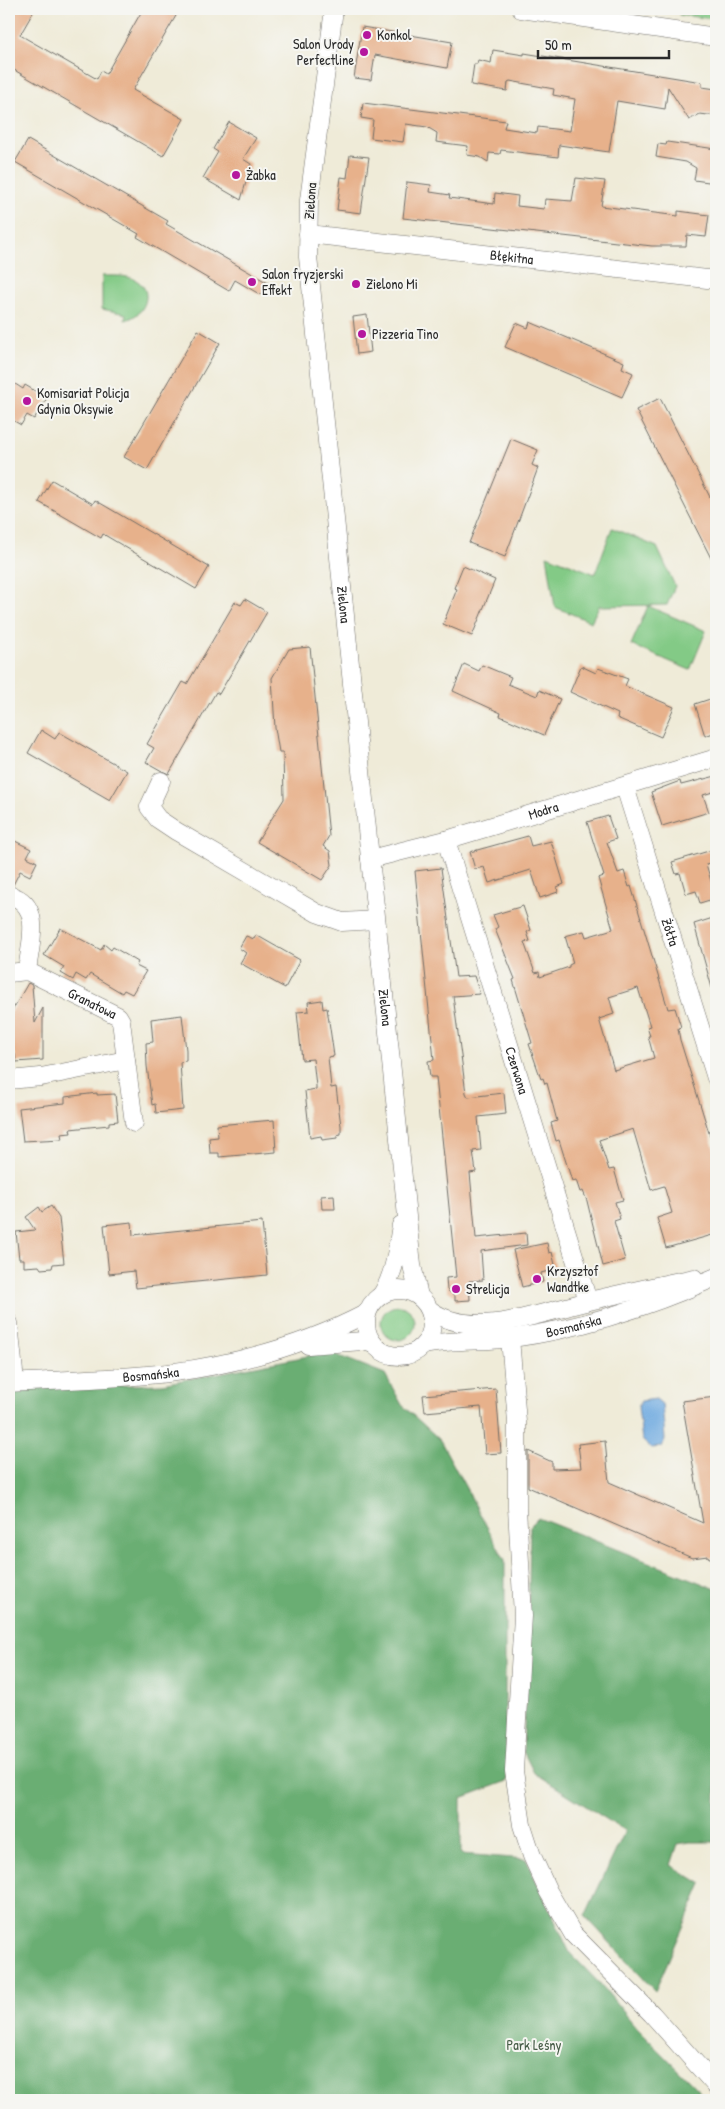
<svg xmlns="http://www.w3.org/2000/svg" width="725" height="2109" font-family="'Patrick Hand',sans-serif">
<rect width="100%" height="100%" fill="#f6f6f2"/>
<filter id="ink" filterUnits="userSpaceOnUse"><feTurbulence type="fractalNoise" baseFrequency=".02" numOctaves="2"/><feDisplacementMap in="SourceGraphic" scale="10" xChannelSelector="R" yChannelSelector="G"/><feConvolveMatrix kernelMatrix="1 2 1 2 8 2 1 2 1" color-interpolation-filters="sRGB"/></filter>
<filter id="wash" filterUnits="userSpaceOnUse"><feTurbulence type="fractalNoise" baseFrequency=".0096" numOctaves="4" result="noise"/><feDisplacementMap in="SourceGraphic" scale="20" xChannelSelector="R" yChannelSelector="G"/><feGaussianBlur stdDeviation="1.12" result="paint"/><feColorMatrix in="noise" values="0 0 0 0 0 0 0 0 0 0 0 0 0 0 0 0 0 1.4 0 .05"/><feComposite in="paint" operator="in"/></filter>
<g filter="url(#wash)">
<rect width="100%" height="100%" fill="#efebd8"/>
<g fill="#83ca86" stroke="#577a58">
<polygon points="680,9 716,9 716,19 679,15"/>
<path d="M102 276C112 276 125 275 134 279 156 290 145 316 125 320L126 314 102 309Z"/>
<polygon points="612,528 657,547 675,586 667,605 599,606 591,622 555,607 547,555 595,574"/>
<polygon points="648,606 706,631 690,670 631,645"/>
<circle cx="398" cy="1323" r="17"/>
</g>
<g fill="#6aae73" stroke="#4a6c4f">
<polygon points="329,1352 385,1374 402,1405 440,1440 505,1560 505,1708 507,1781 461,1798 461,1854 526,1859 570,1953 603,1987 636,2027 709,2100 9,2100 9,1389 162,1384"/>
<polygon points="538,1518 716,1589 716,1842 689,1842 678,1844 671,1865 702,1884 655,1991 585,1916 625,1831 534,1773 523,1751 528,1645 530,1526"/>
</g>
<polygon fill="#6faae0" stroke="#4d6a86" points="656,1399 662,1404 665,1439 662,1447 651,1448 642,1440 638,1407 641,1401"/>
<g id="blocks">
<g fill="#e7b18b" fill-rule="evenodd">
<polygon points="9,9 35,9 20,35 97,79 101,71 106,74 143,9 167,9 177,14 133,90 184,119 163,156 9,67"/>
<polygon points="362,27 452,42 447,68 375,55 371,80 354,78"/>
<polygon points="493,50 524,55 524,53 702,82 702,87 716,89 716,116 700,114 689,120 668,87 665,109 617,101 609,152 559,145 558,157 501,150 500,154 489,153 488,162 480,157 467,155 468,146 436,142 437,133 427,127 406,124 403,142 371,138 373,120 361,118 363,103 506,121 504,128 537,133 538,127 570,131 575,99 553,95 554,89 510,81 508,82 507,91 471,85 474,64 477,64 478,60 491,63"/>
<polygon points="229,122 256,138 243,159 251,164 241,200 203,178 218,152 213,149"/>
<polygon points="28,140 168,221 166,224 268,283 261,295 235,280 229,291 137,237 139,234 15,162"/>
<polygon points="667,142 716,149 716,183 694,180 696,168 686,162 656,157 658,144 666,145"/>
<polygon points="350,155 369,157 361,213 337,210 341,177 347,178"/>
<polygon points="576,178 605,181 601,206 678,216 678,211 709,215 706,237 687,235 686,246 652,246 403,218 407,182 431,185 430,192 450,195 449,198 494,204 495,193 518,196 517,206 544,209 545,199 572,201"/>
<polygon points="367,315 371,352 357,354 353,317"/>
<polygon points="530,322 624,362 622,368 633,373 622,397 505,347 516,323 528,328"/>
<polygon points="198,330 220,343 147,470 124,457"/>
<polygon points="9,380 23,389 25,385 47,398 34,419 27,415 21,425 9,418"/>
<polygon points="660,398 716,509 716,568 636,410"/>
<polygon points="511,439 538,450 532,465 538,468 505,557 469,543"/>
<polygon points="52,480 93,504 95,500 209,567 196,589 103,534 101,538 39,502"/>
<polygon points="463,566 495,580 472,636 443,624 457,589 454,588"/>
<polygon points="245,599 267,612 219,694 216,692 169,774 162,771 146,762 154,748 147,744 183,682 187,684 235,602 241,605"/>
<polygon points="310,647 329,836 323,846 330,851 332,865 322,880 257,842 284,799 283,752 279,752 275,728 272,678 289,649"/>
<polygon points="464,664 479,671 482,665 511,677 508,684 537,696 539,690 560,699 544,735 500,716 501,713 453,691"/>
<polygon points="581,666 596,673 598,668 628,679 625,686 674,707 661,737 617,718 618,714 570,692"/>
<polygon points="716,697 716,732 705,736 695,704"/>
<polygon points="41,730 55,739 59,732 127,771 110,800 28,753"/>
<polygon points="716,776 716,791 703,795 709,812 662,826 651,792 680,781 681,785"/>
<path d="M608 816 616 839 607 842 618 873 624 871 629 887 631 886 668 1009 675 1008 681 1027 678 1028 680 1040 716 1155V1234L666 1248 657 1218 672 1213 664 1186 651 1190 633 1129 599 1140 609 1170 614 1169 623 1200 615 1202 620 1219 614 1221 625 1260 603 1266 587 1201 583 1191 580 1192 576 1180 572 1181 559 1140 556 1141 551 1123 557 1121 547 1083 545 1084 543 1078 541 1079 529 1044 532 1043 513 980 515 979 495 929 498 927 493 915 523 906 531 930 527 932 530 941 524 942 535 973 539 972 540 977 569 967V965L573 963 565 936 584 931 586 937 613 929 598 878 604 876 587 822ZM638 988 650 1026 647 1027 650 1036H648L654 1058 614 1070 599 1019 614 1014 609 997Z"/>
<polygon points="528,836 531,846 551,841 564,884 557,887 558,892 540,898 531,870 489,883 484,867 475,869 470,852"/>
<polygon points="9,838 31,849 27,857 37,862 30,876 20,871 13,885 9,885"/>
<polygon points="712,850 715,861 706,864 716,898 700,903 696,891 686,894 680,873 676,874 672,862"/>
<polygon points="441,868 456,977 474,976 480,994 453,996 466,1093 468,1097 504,1093 506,1114 478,1117 481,1150 473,1151 476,1172 470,1173 476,1238 526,1233 527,1245 481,1251 483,1280 469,1281 470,1300 455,1301 455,1296 447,1290 446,1278 456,1277 436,1077 430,1077 428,1061 434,1060 415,871"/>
<polygon points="713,918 716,929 716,987 712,988 694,924"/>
<polygon points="60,928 101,950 104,944 111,950 113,947 138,962 136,966 146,971 132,994 124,990 122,993 90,974 86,980 76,974 73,980 61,973 64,967 44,955"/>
<polygon points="256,935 300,960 285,988 240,963 246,953 239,948 246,936 254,939"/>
<polygon points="28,983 32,985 35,1023 43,1008 43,1060 16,1062 15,1053 12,1053 9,1016"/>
<polygon points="322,1000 323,1009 327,1008 332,1042 334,1056 328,1057 331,1088 336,1087 341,1126 341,1134 337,1135 337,1138 322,1140 321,1136 310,1138 305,1091 316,1089 316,1086 313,1059 302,1060 297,1012 309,1011 308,1002"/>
<polygon points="182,1015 186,1050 186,1061 180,1062 183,1110 156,1113 155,1104 152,1105 147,1066 146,1043 153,1042 151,1019"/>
<polygon points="97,1093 97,1095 115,1094 118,1121 109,1122 109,1125 70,1129 71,1133 61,1134 62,1139 23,1141 19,1108 65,1103 65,1097"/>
<polygon points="274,1120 276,1152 219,1157 219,1153 210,1153 209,1138 218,1137 217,1125"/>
<polygon points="334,1195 335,1209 322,1209 321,1196"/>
<polygon points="51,1206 59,1218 64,1263 53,1264 52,1268 41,1269 39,1266 24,1267 24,1259 19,1259 16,1232 35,1230 26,1217 39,1207 42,1212"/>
<polygon points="132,1222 133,1235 262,1222 267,1275 136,1288 134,1271 109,1274 104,1225"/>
<polygon points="547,1243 549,1253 552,1252 556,1269 541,1273 543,1282 522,1287 513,1250"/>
<polygon points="496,1389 501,1453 485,1454 481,1407 425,1412 423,1395"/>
<polygon points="716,1397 716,1557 709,1558 708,1556 692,1558 528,1487 528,1451 552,1462 552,1469 581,1468 578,1444 605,1441 609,1482 703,1523 682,1401"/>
</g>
</g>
</g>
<g filter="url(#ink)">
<use href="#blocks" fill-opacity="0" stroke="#706e68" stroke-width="1"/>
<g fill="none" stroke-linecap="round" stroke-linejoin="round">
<g stroke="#706e68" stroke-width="19">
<g id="minor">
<path id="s1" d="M334 9 309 200 308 257 412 1265 419 1296"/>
<polyline points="521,9 716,37"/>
<path id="s2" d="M308 234 716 280"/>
<polyline points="161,781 149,807 158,819 176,831 317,913 342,922 376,920"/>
<path id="s3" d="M625 787 716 1078"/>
<path id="s4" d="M446 840 588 1301"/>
<path id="s5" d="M370 859 446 840 716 758"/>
<path d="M9 895C44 904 30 944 27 971"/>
<path id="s6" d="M9 973 27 971 118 1016 121 1021 134 1123"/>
<polyline points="9,1080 41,1077 126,1060"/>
<circle cx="399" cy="1323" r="33"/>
<path d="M382 1294C395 1273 397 1249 401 1225"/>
<path d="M430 1310C472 1341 543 1312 589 1301 624 1293 659 1285 694 1278"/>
<polyline points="9,1323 15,1382"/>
<polyline points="510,1338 517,1422 517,1508 523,1616 514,1771 522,1825 532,1856 548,1891 573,1934 652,2014 716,2086"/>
<polyline points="308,1345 363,1341 373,1344"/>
<path id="s7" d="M424 1345C454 1339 483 1342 512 1338 582 1329 652 1305 716 1277"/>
<path id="s8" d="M9 1383C61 1380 116 1379 168 1373 237 1364 306 1345 367 1313"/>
</g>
</g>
<use href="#minor" stroke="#fff" stroke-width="18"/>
</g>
</g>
<g fill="#b5179e" stroke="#f6f6f2" stroke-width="2">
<circle cx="367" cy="35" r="5"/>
<circle cx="364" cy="52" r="5"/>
<circle cx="236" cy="175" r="5"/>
<circle cx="252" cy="282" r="5"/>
<circle cx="356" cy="284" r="5"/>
<circle cx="362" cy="334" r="5"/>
<circle cx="27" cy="401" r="5"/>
<circle cx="537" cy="1279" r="5"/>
<circle cx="456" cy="1289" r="5"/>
</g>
<g text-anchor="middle" stroke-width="4" stroke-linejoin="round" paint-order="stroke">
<g font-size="14" fill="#2b2b2b" stroke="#f6f6f2" text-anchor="start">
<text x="377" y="40">Konkol</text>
<text x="354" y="49" text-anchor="end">Salon Urody<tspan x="354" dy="16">Perfectline</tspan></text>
<text x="246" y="180">Żabka</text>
<text x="262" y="279">Salon fryzjerski<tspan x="262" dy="16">Effekt</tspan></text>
<text x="366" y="289">Zielono Mi</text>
<text x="372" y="339">Pizzeria Tino</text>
<text x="37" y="398">Komisariat Policja<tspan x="37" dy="16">Gdynia Oksywie</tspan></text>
<text x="547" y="1276">Krzysztof<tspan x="547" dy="16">Wandtke</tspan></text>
<text x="466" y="1294">Strelicja</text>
</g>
<g font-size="14" fill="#2b2b2b" stroke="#f6f6f2">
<text transform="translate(310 201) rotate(-86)" y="5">Zielona</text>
<text dy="5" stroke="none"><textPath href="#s2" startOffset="205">Błękitna</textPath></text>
<text dy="5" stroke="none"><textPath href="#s1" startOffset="599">Zielona</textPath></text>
<text dy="5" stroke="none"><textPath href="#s5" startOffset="180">Modra</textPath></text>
<text dy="5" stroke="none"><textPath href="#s3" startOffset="152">Żółta</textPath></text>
<text dy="5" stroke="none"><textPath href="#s6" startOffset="91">Granatowa</textPath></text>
<text dy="5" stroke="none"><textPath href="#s1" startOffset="1004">Zielona</textPath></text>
<text dy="5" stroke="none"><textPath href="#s4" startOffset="241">Czerwona</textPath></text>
<text dy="5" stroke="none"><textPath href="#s7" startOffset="151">Bosmańska</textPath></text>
<text dy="5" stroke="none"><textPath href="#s8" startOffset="142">Bosmańska</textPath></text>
</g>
<g font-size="14" fill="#455b46" stroke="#f6f6f2">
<text x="534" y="2050">Park Leśny</text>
</g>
</g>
<rect width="725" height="2109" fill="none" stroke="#f6f6f2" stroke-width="30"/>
<path d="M538 50v8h131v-8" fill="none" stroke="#2b2b2b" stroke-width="2.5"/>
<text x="545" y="50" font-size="15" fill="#2b2b2b" stroke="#f6f6f2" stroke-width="4" paint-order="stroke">50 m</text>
</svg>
